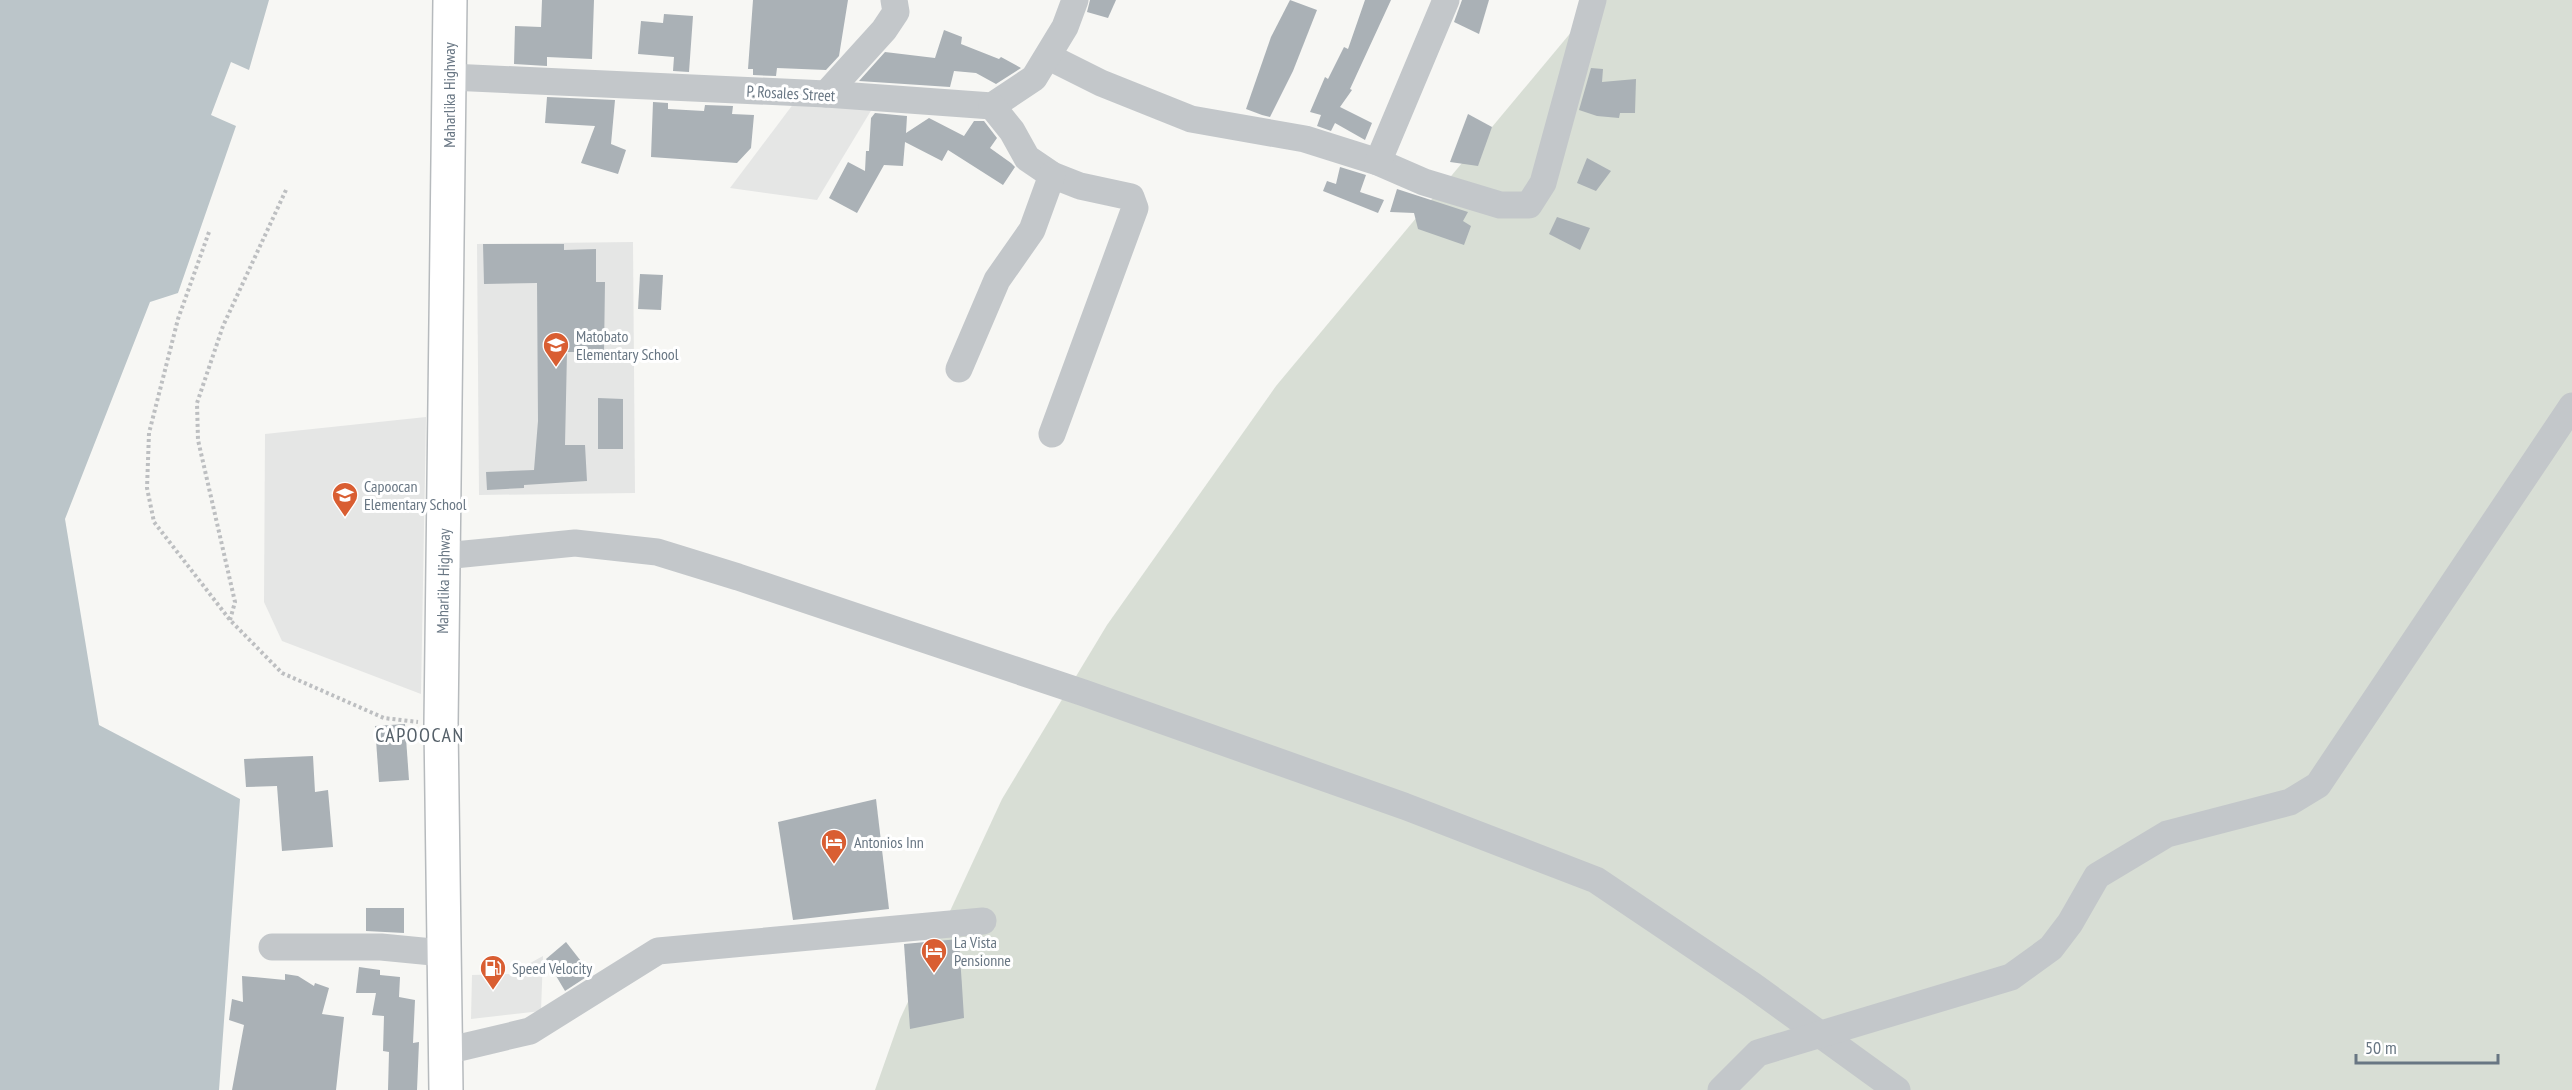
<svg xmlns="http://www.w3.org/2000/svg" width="2572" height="1090" font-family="'PT Sans Narrow',sans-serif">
<rect width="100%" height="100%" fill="#f7f7f4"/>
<g fill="#e5e6e5">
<polygon points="797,99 875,104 817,200 730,188"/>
<polygon points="633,242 635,493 479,495 477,244"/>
<polygon points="426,417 421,694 282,641 264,602 265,434"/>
<polygon points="543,956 541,1011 471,1019 472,975 510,974"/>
</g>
<polygon fill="#d8ded5" points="1598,0 2572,0 2572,1090 875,1090 900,1019 1002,799 1107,625 1276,386"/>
<polygon fill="#bbc5c9" points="0,0 269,0 249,70 231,62 211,115 236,126 178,293 150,302 65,519 99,725 240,799 219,1090 0,1090"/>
<g fill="#aab1b6">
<polygon points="542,0 594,0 592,59 547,57 547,66 514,64 515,26 541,27"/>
<polygon points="753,0 848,0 839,56 826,70 777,68 776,76 753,75 753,69 748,69"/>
<polygon points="1090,0 1116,0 1108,18 1087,12"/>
<polygon points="1290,0 1317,10 1293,71 1270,117 1262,115 1246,109 1271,37"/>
<polygon points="1365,0 1391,0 1350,89 1352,90 1340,107 1372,123 1365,140 1335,123 1331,131 1317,126 1321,115 1310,112 1325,77 1328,79 1344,47 1348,49"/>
<polygon points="1462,0 1489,0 1479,34 1454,22"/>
<polygon points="664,14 693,16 689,72 673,71 674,57 638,54 641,21 663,23"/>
<polygon points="944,30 962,37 961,44 999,59 1001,57 1021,68 996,84 976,73 954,71 950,87 859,81 885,52 935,58"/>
<polygon points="1591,68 1603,69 1602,82 1636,79 1635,113 1620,113 1619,118 1597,116 1579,110"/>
<polygon points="547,97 615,100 611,144 626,150 618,174 581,163 595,126 545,123"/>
<polygon points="653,102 668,103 668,109 704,111 705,105 733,106 732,114 754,115 751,148 737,163 651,157"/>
<polygon points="875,113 907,116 906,133 929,118 964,136 974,121 984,121 997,138 990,148 1011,163 1015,167 1003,185 948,150 942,161 905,142 903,166 884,165 857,213 829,198 848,162 865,171 866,151 869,151 871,118"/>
<polygon points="1468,114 1492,127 1478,166 1450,162"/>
<polygon points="1587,158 1611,171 1596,191 1577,183"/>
<polygon points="1340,167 1366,175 1360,192 1384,200 1378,213 1323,191 1327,181 1336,184"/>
<polygon points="1397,189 1468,212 1463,221 1471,226 1464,245 1418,229 1414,213 1390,212"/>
<polygon points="1557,217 1590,228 1580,250 1549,234"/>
<polygon points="483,244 564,244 564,250 596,249 596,282 605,282 604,352 567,352 565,445 585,445 587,481 524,485 524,488 487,490 486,472 534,470 538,421 537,283 484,284"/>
<polygon points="640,274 663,275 661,310 638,309"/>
<polygon points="598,398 623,399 623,449 598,449"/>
<polygon points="405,724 409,780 379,782 375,726"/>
<polygon points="313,756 315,792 328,790 333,847 282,851 277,786 246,787 244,759"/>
<polygon points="876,799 889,909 793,920 778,822"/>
<polygon points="366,908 404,908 404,933 366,931"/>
<polygon points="959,939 964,1018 910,1029 904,944"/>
<polygon points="566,942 591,974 565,991 546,959"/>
<polygon points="359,967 380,970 380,975 400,977 399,997 415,1000 413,1043 419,1042 417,1090 388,1090 389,1052 383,1051 384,1016 372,1015 376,993 356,993"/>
<polygon points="285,974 298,976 314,986 315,983 329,988 322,1014 344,1017 336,1090 232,1090 244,1025 229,1020 232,999 243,1002 242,976 285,980"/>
</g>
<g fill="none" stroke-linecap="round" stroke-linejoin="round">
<g stroke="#b6babd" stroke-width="36">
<polyline id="major" points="446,1090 441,725 450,0"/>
</g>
<g stroke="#bdbfc1" stroke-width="4" stroke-dasharray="3 3" stroke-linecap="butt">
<polyline points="209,232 178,319 149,433 147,488 154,522 230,620 282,673 384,718 418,722"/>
<polyline points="230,620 235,602 198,440 197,403 223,326 286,190"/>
</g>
<g stroke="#c3c7ca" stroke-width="27">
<polyline points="1049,57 1101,83 1191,119 1305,139 1378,162 1424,182 1500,205 1529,205 1543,183 1593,0"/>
<polyline points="450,77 826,94 992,106 1034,78 1065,27 1075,0"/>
<polyline points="826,94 884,30 896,12 894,0"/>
<polyline points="992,106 1012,131 1027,158 1052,175 1080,186 1131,197 1135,208 1052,434"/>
<polyline points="1378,162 1446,0"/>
<polyline points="959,369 997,280 1032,230 1052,175"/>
<polyline points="444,556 575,543 657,552 738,577 1084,693 1404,806 1596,880 1752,985 1897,1090"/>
<polyline points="272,947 381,947 443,953"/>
<polyline points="446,1051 530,1031 658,951 983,921"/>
<polyline points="1721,1090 1758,1053 2011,977 2051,948 2070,923 2097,876 2167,834 2290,802 2318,785 2572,406"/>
</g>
<use href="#major" stroke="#fff" stroke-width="33"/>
</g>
<defs>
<g id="school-pin" transform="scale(1.35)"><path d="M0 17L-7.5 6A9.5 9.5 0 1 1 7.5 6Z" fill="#d95e32" stroke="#fff"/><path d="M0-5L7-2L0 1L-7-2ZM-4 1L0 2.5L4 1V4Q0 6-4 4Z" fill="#fff"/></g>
<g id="hotel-pin" transform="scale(1.35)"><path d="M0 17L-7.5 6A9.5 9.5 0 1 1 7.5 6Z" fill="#d95e32" stroke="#fff"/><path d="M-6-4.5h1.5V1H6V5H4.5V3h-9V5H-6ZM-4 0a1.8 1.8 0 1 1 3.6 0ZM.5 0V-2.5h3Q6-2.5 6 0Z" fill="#fff"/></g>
<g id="fuel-pin" transform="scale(1.35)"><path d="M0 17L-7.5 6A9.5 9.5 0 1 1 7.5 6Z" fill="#d95e32" stroke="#fff"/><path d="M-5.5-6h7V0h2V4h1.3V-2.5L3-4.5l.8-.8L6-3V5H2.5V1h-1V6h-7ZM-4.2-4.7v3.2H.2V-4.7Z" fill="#fff"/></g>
</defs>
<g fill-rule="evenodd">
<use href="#school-pin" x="556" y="345"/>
<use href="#school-pin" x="345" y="495"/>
<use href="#hotel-pin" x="834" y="842"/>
<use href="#hotel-pin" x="934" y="951"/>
<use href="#fuel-pin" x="493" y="968"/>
</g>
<g text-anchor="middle" stroke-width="6" stroke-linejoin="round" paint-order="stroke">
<g font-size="16" fill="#687683" stroke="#fff">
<text transform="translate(791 93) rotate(3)" y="6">P. Rosales Street</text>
<text transform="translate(449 95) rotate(-90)" y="6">Maharlika Highway</text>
<text transform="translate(443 581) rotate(-89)" y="6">Maharlika Highway</text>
</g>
<g font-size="16" fill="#687683" stroke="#fff" text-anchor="start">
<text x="576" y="342">Matobato<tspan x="576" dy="18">Elementary School</tspan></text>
<text x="364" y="492">Capoocan<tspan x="364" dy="18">Elementary School</tspan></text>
<text x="854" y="848">Antonios Inn</text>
<text x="954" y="948">La Vista<tspan x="954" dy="18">Pensionne</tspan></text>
<text x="512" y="974">Speed Velocity</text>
</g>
<g font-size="20" letter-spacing="1.5" fill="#556069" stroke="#fff">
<text x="420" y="742">CAPOOCAN</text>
</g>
</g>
<path d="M2356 1054v9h142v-9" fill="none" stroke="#687683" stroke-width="3"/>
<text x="2365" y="1054" font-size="18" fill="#687683" stroke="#ffffff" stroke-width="4.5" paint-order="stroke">50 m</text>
</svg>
